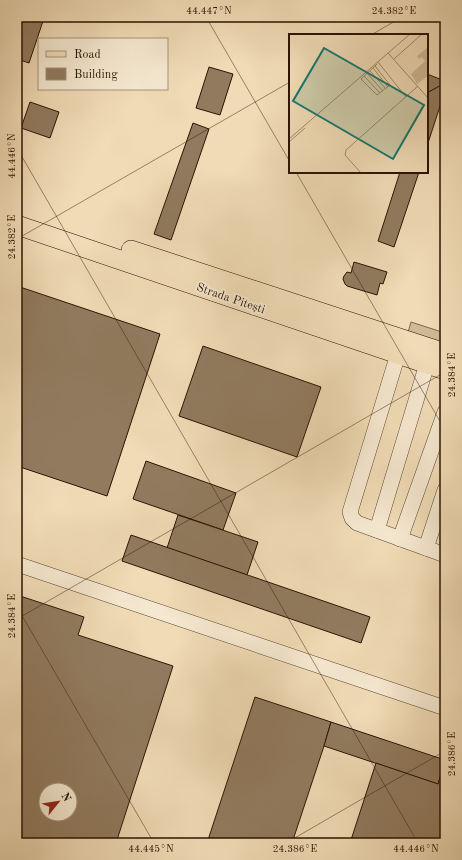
<svg xmlns="http://www.w3.org/2000/svg" width="462" height="860" font-family="'Old Standard TT',serif">
<rect width="100%" height="100%" fill="#f0dbb6"/>
<filter id="stains"><feTurbulence type="fractalNoise" baseFrequency=".005" numOctaves="4"/><feColorMatrix values="0 0 0 0 .2 0 0 0 0 .09 0 0 0 0 .02 0 0 0 .5 -.17"/></filter>
<radialGradient id="worn" r=".72"><stop offset=".6" stop-color="#630" stop-opacity="0"/><stop offset="1" stop-color="#630" stop-opacity=".3"/></radialGradient>
<polygon fill="#cfb997" stroke="#7d664c" points="411,322 445,333 445,348 407,336"/>
<g fill="#917b5f" stroke="#2b1300" fill-rule="evenodd">
<polygon points="17,17 31,17 43,21 29,63 17,59"/>
<polygon points="209,67 233,74 220,115 196,108"/>
<polygon points="427,74 445,81 445,83 427,93"/>
<polygon points="445,83 445,91 427,146 427,93"/>
<polygon points="30,102 59,112 50,138 21,128"/>
<polygon points="193,123 209,129 171,240 154,234"/>
<polygon points="400,172 419,172 394,247 378,241"/>
<polygon points="354,262 387,272 383,284 380,283 377,295 347,286 345,284 343,279 344,276 347,272 351,273"/>
<polygon points="17,286 160,334 107,496 17,466"/>
<polygon points="203,346 321,387 297,457 179,416"/>
<polygon points="146,461 236,493 223,530 133,499"/>
<polygon points="178,515 258,542 247,575 167,548"/>
<polygon points="131,535 370,617 361,643 122,561"/>
<path d="M17 595 84 617 78 635 173 666 116 843H17ZM46 790H70V814H46Z"/>
<polygon points="255,697 331,722 324,746 292,843 207,843"/>
<polygon points="331,722 445,760 445,762 438,784 324,746"/>
<polygon points="445,762 445,843 350,843 376,763 438,784"/>
</g>
<g fill="none" stroke-linecap="round" stroke-linejoin="round">
<g stroke="#5c452e" stroke-width="16">
<g id="minor">
<polyline points="398,354 350,512 352,518 357,523 445,555"/>
<polyline points="377,530 427,364"/>
<polyline points="400,539 445,412"/>
<polyline points="426,548 445,490"/>
<polyline points="17,564 445,708"/>
</g>
</g>
<g stroke="#2b1300" stroke-width="20">
<g id="major">
<polyline points="17,225 445,370"/>
<polyline points="131,250 445,353"/>
</g>
</g>
<use href="#minor" stroke="#f5e8d0" stroke-width="15"/>
<use href="#major" stroke="#f0dbb6" stroke-width="19"/>
</g>
<path fill="none" stroke="#2b1300" stroke-width="1" stroke-opacity="0.45" d="M206 17 290 162M371 35 402 17M17 148 418 843M296 172 445 430M17 239 290 82M17 607 154 843M17 619 445 372M286 843 445 751"/>
<g text-anchor="middle" stroke-width="3.5" stroke-linejoin="round" paint-order="stroke">
<g font-size="12" fill="#2b1300" stroke="#f5e8d0">
<text transform="translate(231 298) rotate(19)" y="4">Strada Pitești</text>
</g>
</g>
<g transform="translate(289 34)">
<rect width="139" height="139" fill="#f0dbb6"/>
<path d="M139 13V42L128 50 122 40 136 27 133 23 130 25 128 22Z" fill="#cfb997"/>
<path fill="none" stroke="#a18b6d" stroke-width="1" d="M99 19 139 64M105 25 133 0M89 28 117 63M84 34 99 53M81 37 97 55M78 39 94 57M75 42 91 59M72 45 88 61 101 51 86 32M72 45 88 30M0 105 121 0M0 108 16 94M72 139 56 121 57 116 129 52"/>
<path fill="#0f766e" fill-opacity="0.15" stroke="#0f766e" stroke-width="2" d="M35 14 135 71 104 125 4 67Z"/>
<rect width="139" height="139" fill="none" stroke="#2b1300" stroke-width="2"/>
</g>
<rect width="462" height="860" fill="none" stroke="#f0dbb6" stroke-width="44"/>
<rect x="38" y="38" width="130" height="52" fill="#f5e8d0" stroke="#a4937d"/>
<rect x="46" y="51" width="20" height="6" fill="#f0dbb6" stroke="#a4937d"/>
<text x="74" y="58" font-size="12" fill="#2b1300">Road</text>
<rect x="46" y="68" width="20" height="12" fill="#917b5f" stroke="#a4937d"/>
<text x="74" y="78" font-size="12" fill="#2b1300">Building</text>
<g transform="translate(58 802) rotate(60)"><circle r="19" fill="#f5e8d0" stroke="#a4937d"/>
<path d="M0-3L7 15L0 10L-7 15Z" fill="#8f2418"/>
<text y="-6" font-size="11" font-weight="bold" text-anchor="middle" fill="#2b1300">N</text>
</g>
<rect x="22" y="22" width="418" height="816" fill="none" stroke="#2b1300" stroke-width="1.5"/>
<g font-size="10" text-anchor="middle" fill="#2b1300">
<text x="209" y="14">44.447°N</text>
<text x="394" y="14">24.382°E</text>
<text transform="translate(11 156) rotate(-90)" y="4">44.446°N</text>
<text transform="translate(11 237) rotate(-90)" y="4">24.382°E</text>
<text transform="translate(451 375) rotate(-90)" y="4">24.384°E</text>
<text transform="translate(11 616) rotate(-90)" y="4">24.384°E</text>
<text transform="translate(451 754) rotate(-90)" y="4">24.386°E</text>
<text x="151" y="852">44.445°N</text>
<text x="295" y="852">24.386°E</text>
<text x="416" y="852">44.446°N</text>
</g>
<rect width="100%" height="100%" filter="url(#stains)"/>
<rect width="100%" height="100%" fill="url(#worn)"/>
</svg>
